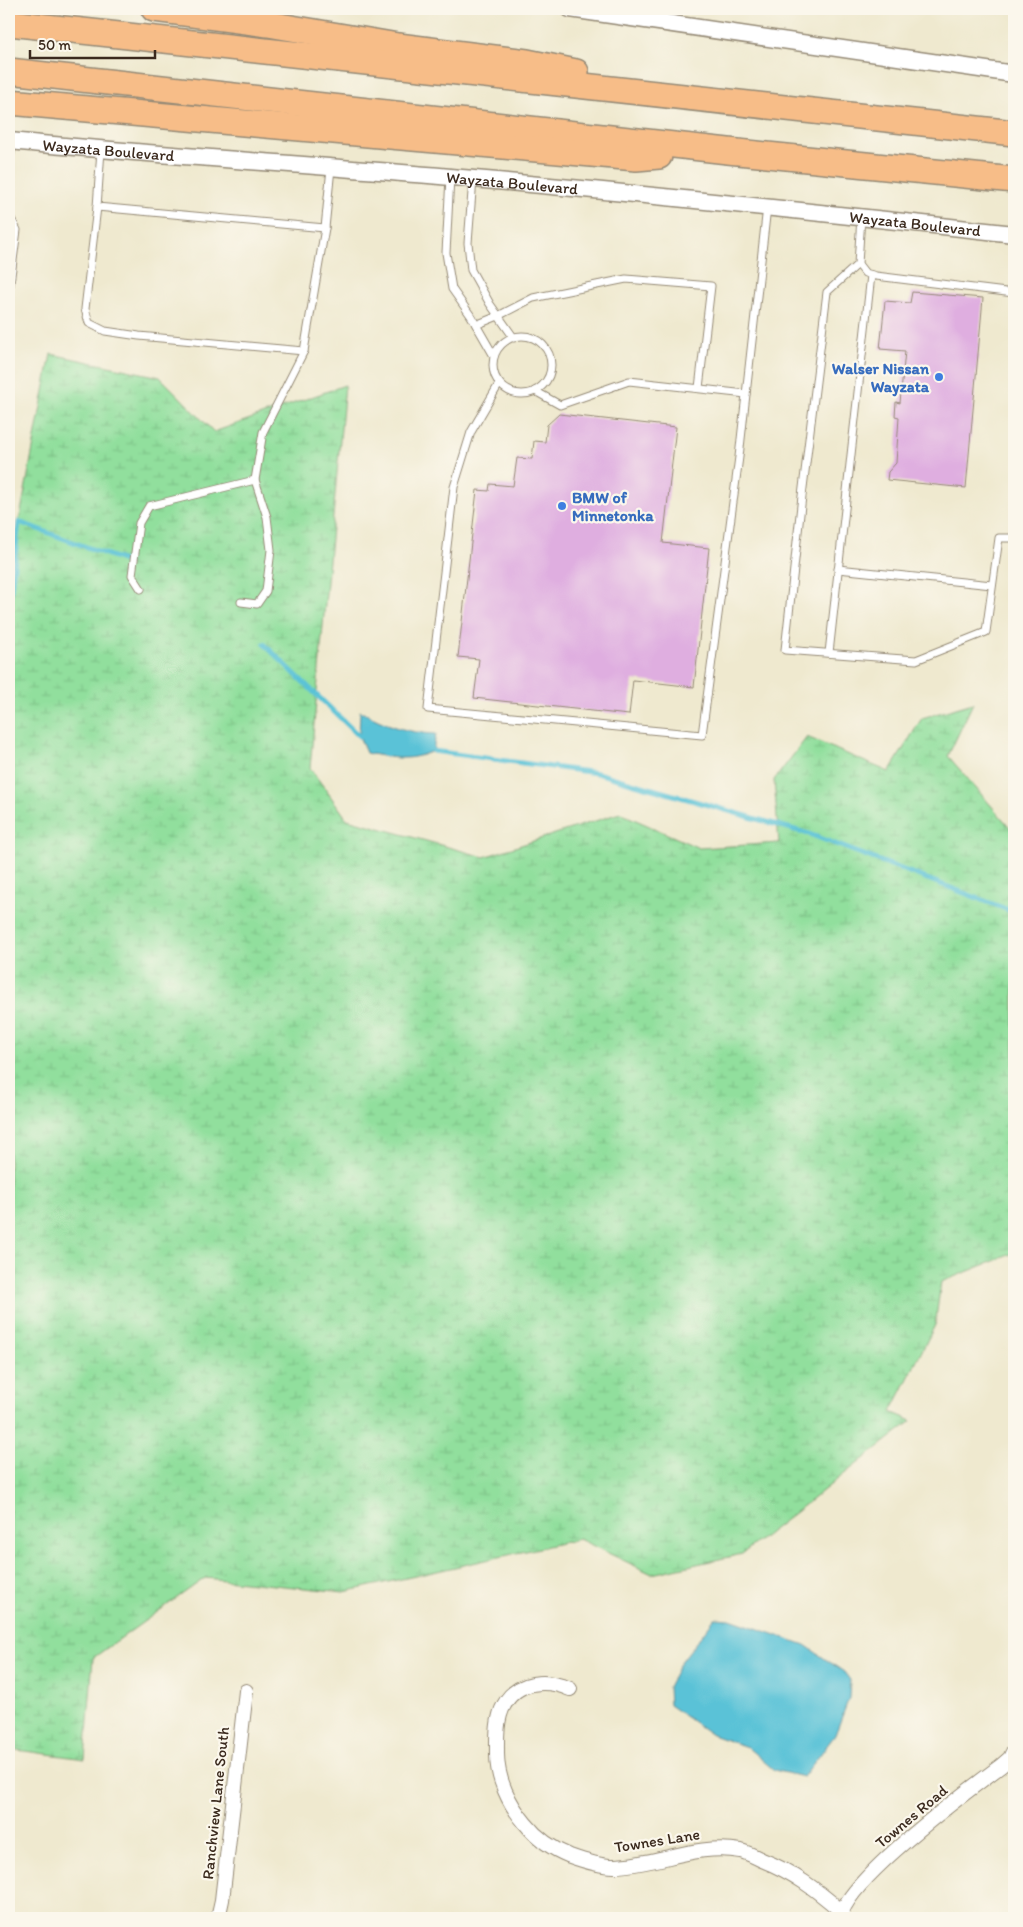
<svg xmlns="http://www.w3.org/2000/svg" width="1023" height="1927" font-family="Itim,sans-serif">
<defs>
<pattern id="wetland-marsh" width="20" height="14" patternUnits="userSpaceOnUse" patternTransform="scale(1.25)"><rect width="20" height="14" fill="#91df9d"/><path d="M1 5h8M5 5V1M11 12h8M15 12V8" fill="none" stroke="#7ec087"/></pattern>
</defs>
<rect width="100%" height="100%" fill="#fbf7ec"/>
<filter id="ink" filterUnits="userSpaceOnUse"><feTurbulence type="fractalNoise" baseFrequency=".02" numOctaves="2"/><feDisplacementMap in="SourceGraphic" scale="10" xChannelSelector="R" yChannelSelector="G"/><feConvolveMatrix kernelMatrix="1 2 1 2 8 2 1 2 1" color-interpolation-filters="sRGB"/></filter>
<filter id="wash" filterUnits="userSpaceOnUse"><feTurbulence type="fractalNoise" baseFrequency=".0096" numOctaves="4" result="noise"/><feDisplacementMap in="SourceGraphic" scale="20" xChannelSelector="R" yChannelSelector="G"/><feGaussianBlur stdDeviation="1.12" result="paint"/><feColorMatrix in="noise" values="0 0 0 0 0 0 0 0 0 0 0 0 0 0 0 0 0 1.4 0 .05"/><feComposite in="paint" operator="in"/></filter>
<g filter="url(#wash)">
<rect width="100%" height="100%" fill="#efe9cf"/>
<polygon fill="url(#wetland-marsh)" stroke="#66845e" points="51,354 160,377 214,432 345,385 310,768 347,819 484,857 620,813 699,848 779,843 774,780 807,737 889,772 922,718 973,703 948,756 1014,832 1014,1253 941,1282 935,1325 891,1412 912,1421 742,1554 652,1574 579,1539 344,1592 205,1578 93,1658 85,1759 9,1749 9,607 19,522"/>
<g fill="#5ac2d7" stroke="#4a767a">
<path d="M360 711C386 725 407 733 436 734L433 751C408 762 393 758 366 753L359 736Z"/>
<polygon points="715,1618 730,1619 805,1645 844,1672 850,1680 849,1698 835,1735 803,1777 774,1770 747,1747 712,1735 669,1705 668,1687 680,1663"/>
</g>
<g fill="none" stroke-linecap="round" stroke-linejoin="round">
<g stroke="#5ac2d7" stroke-width="5">
<polyline points="9,607 19,522 127,562"/>
<polyline points="264,644 359,736"/>
<polyline points="433,751 597,773 809,834 1014,912"/>
</g>
</g>
<g id="blocks">
<g fill="#dfaee0">
<polygon points="912,292 983,298 966,488 887,480 888,472 896,463 899,417 895,416 896,402 900,403 905,351 880,349 885,301 910,303"/>
<polygon points="559,414 676,427 663,543 709,548 694,687 633,680 629,715 474,698 479,659 458,657 477,490 489,491 490,484 513,486 517,458 532,459 534,441 545,442 547,425"/>
</g>
</g>
</g>
<g filter="url(#ink)">
<use href="#blocks" fill-opacity="0" stroke="#958a76" stroke-width="1"/>
<g fill="none" stroke-linecap="round" stroke-linejoin="round">
<g stroke="#958a76" stroke-width="9">
<g id="service">
<polyline points="101,150 97,207 325,228"/>
<polyline points="9,170 12,142"/>
<polyline points="450,177 446,253 452,289 471,316 494,356"/>
<polyline points="473,179 468,243 471,270 490,304 514,338"/>
<polyline points="97,207 85,309 89,323 105,331 139,336 304,351"/>
<polyline points="9,215 17,230 9,291"/>
<polyline points="861,217 858,264 865,273 876,276 1014,293"/>
<polyline points="858,264 827,292 802,496 785,650 916,660 986,632 999,538 1014,538"/>
<polyline points="476,325 498,316 533,298 626,279 711,286 699,388"/>
<circle cx="522" cy="365" r="29"/>
<polyline points="499,384 471,432 454,487 428,709 702,735 739,457 767,207"/>
<polyline points="535,391 560,405 629,381 746,394"/>
<polyline points="838,569 992,585"/>
<polyline points="141,589 132,575 139,523 149,506 255,480"/>
<polyline points="241,602 257,604 266,591 271,550 267,517 255,480 263,432 304,351 325,228 331,168"/>
<polyline points="829,653 871,275"/>
</g>
</g>
<g stroke="#958a76" stroke-width="16">
<g id="minor">
<path d="M570 1689C547 1679 517 1680 504 1705 496 1719 497 1739 497 1754 497 1779 509 1804 525 1823 537 1838 552 1849 570 1856 584 1861 599 1866 614 1866 658 1865 696 1843 741 1851 748 1853 756 1857 762 1860 793 1872 817 1890 841 1911"/>
<polyline points="218,1918 222,1900 246,1691"/>
<path d="M840 1918C847 1880 967 1791 1002 1765L1010 1758 1014 1750"/>
</g>
</g>
<g stroke="#958a76" stroke-width="19">
<g id="tertiary">
<polyline points="570,9 1014,74"/>
<path id="s1" d="M9 141C164 156 319 165 474 179 654 195 834 214 1014 234"/>
</g>
</g>
<g stroke="#958a76" stroke-width="28">
<g id="motorway">
<polyline points="154,9 268,24 398,46 527,62 576,72"/>
<polyline points="9,23 1014,133"/>
<polyline points="9,71 728,151 1014,180"/>
<polyline points="9,102 636,158 659,156"/>
</g>
</g>
<use href="#service" stroke="#fff" stroke-width="7"/>
<use href="#minor" stroke="#fff" stroke-width="14"/>
<use href="#tertiary" stroke="#fff" stroke-width="16"/>
<use href="#motorway" stroke="#f7bd88" stroke-width="25"/>
</g>
</g>
<g fill="#3f7fe0" stroke="#fbf7ec" stroke-width="2">
<circle cx="939" cy="377" r="5"/>
<circle cx="562" cy="506" r="5"/>
</g>
<g text-anchor="middle" stroke-width="4.5" stroke-linejoin="round" paint-order="stroke">
<g font-size="16" fill="#3b2a1e" stroke="#fbf7ec">
<text dy="6" stroke="none"><textPath href="#s1" startOffset="100">Wayzata Boulevard</textPath></text>
<text dy="6" stroke="none"><textPath href="#s1" startOffset="505">Wayzata Boulevard</textPath></text>
<text dy="6" stroke="none"><textPath href="#s1" startOffset="910">Wayzata Boulevard</textPath></text>
<text transform="translate(215 1803) rotate(-84)" y="6">Ranchview Lane South</text>
<text transform="translate(911 1816) rotate(-40)" y="6">Townes Road</text>
<text transform="translate(657 1840) rotate(-9)" y="6">Townes Lane</text>
</g>
<g font-size="16" font-weight="bold" fill="#366cbe" stroke="#fbf7ec" text-anchor="end">
<text x="929" y="374">Walser Nissan<tspan x="929" dy="18">Wayzata</tspan></text>
<text x="572" y="503" text-anchor="start">BMW of<tspan x="572" dy="18">Minnetonka</tspan></text>
</g>
</g>
<rect width="1023" height="1927" fill="none" stroke="#fbf7ec" stroke-width="30"/>
<path d="M30 50v8h125v-8" fill="none" stroke="#3b2a1e" stroke-width="2.5"/>
<text x="38" y="50" font-size="15" fill="#3b2a1e" stroke="#fbf7ec" stroke-width="4" paint-order="stroke">50 m</text>
</svg>
